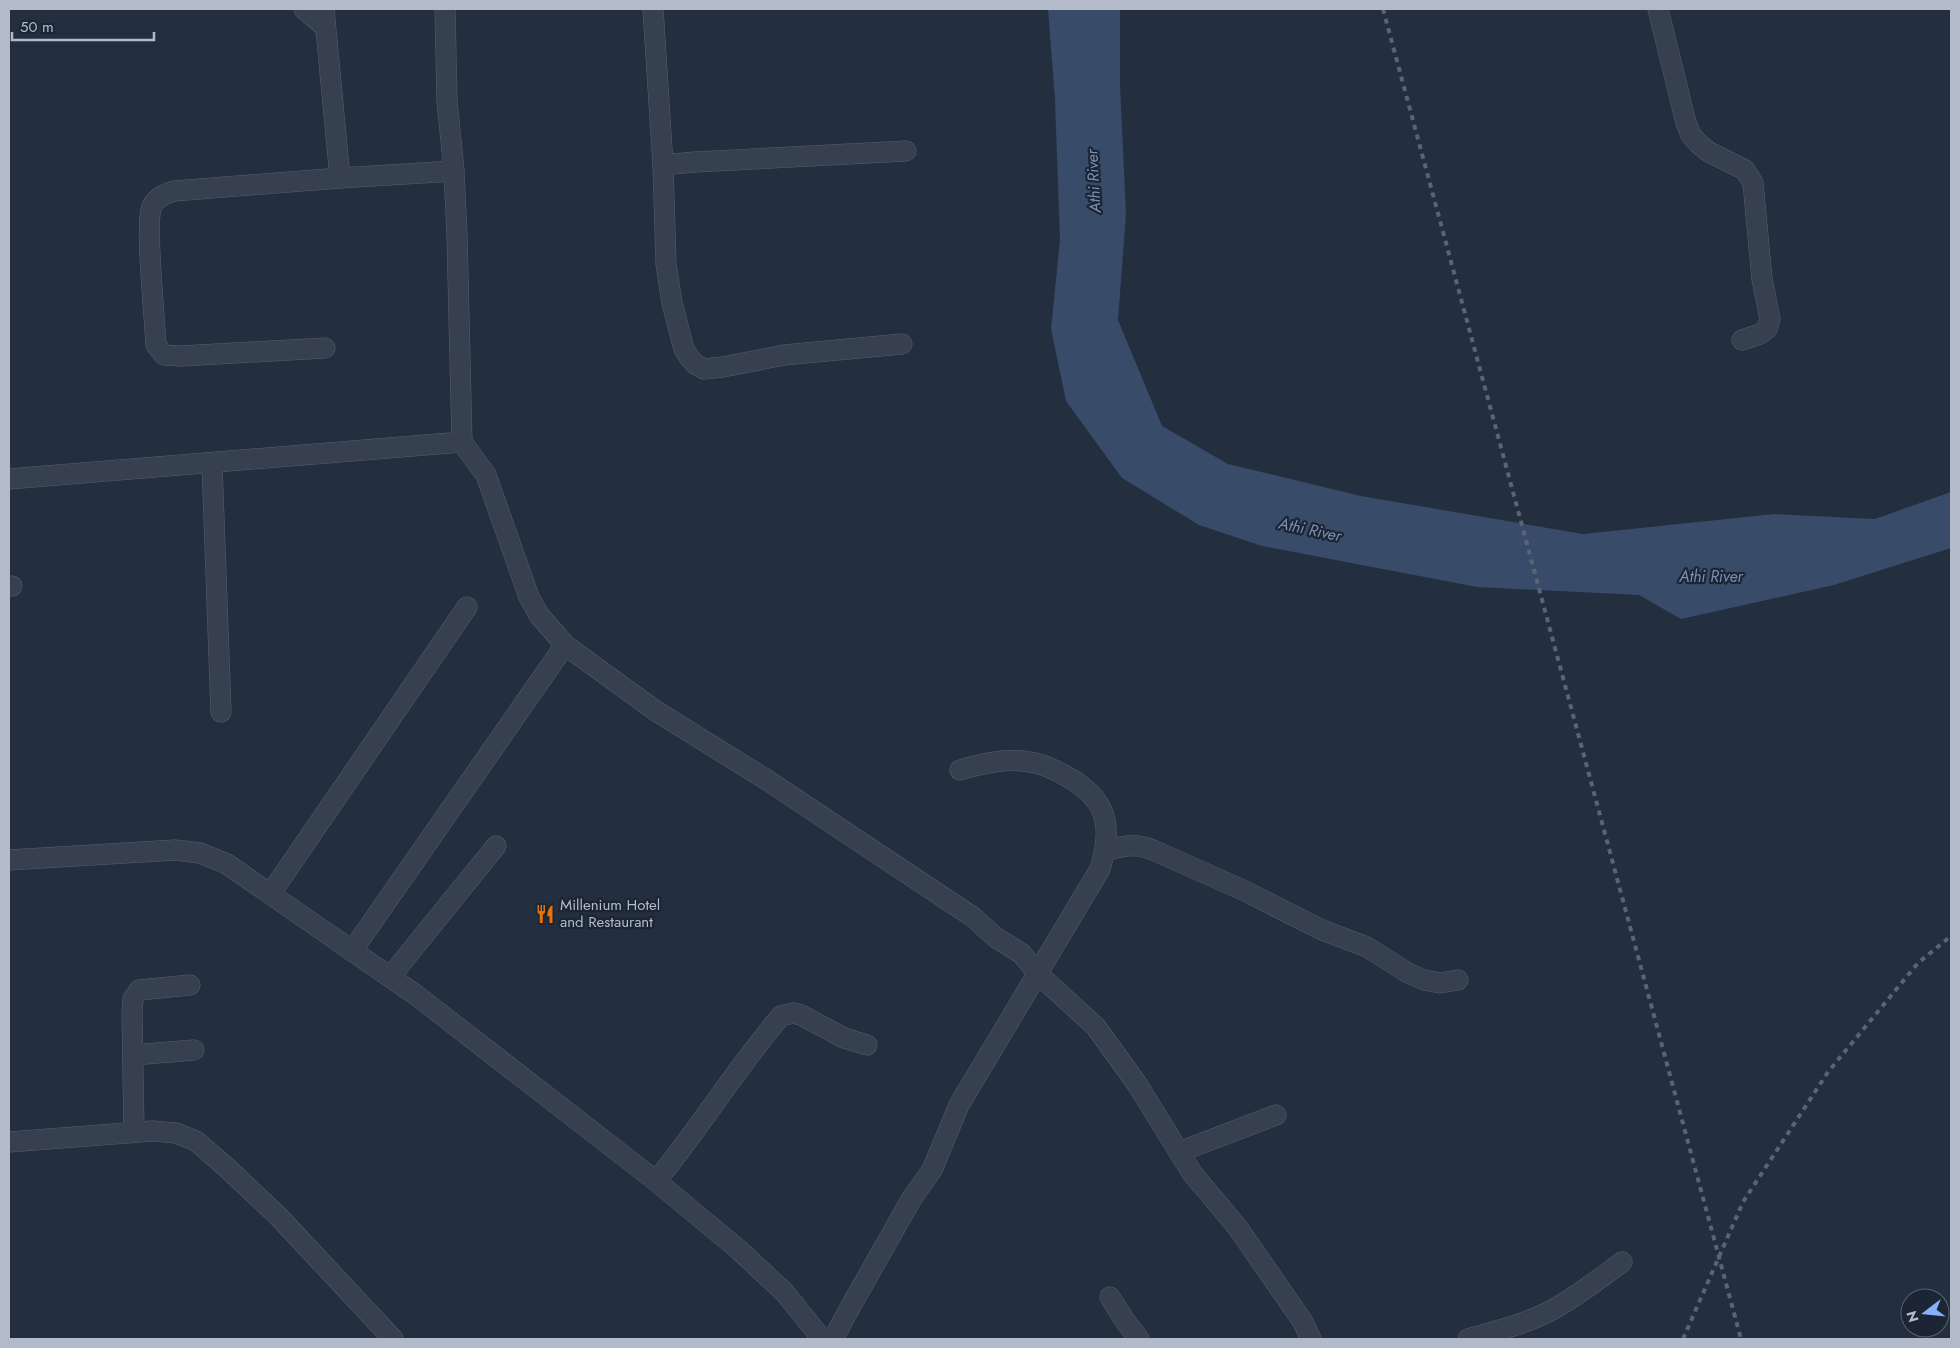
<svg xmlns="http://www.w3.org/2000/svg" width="1960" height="1348" font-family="Jost,sans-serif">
<rect width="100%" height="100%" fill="#232e3f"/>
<polygon fill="#384b69" points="1048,9 1120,9 1120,85 1126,214 1118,320 1162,426 1228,464 1361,496 1583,534 1774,514 1875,519 1951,492 1951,548 1834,585 1681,619 1639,595 1477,587 1262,546 1199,525 1122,478 1066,401 1051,329 1060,240 1055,100"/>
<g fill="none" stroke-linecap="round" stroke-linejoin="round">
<g stroke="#555e6d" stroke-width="21">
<g id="minor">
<polyline points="304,9 325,27"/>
<path d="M324 9 340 178 174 191C165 194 157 197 152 206 145 221 154 309 155 331L156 345 164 355 181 356 325 348"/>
<polyline points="445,9 447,101 454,171 457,235 462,442 486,475 529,597 539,615 565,645 656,711 767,780 973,917 995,937 1022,954 1037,973 1096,1027 1137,1084 1192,1173 1238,1228 1303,1322 1311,1339"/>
<polyline points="653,9 663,165 666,264 672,303 684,349 689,357 695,364 704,369 723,367 784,355 902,344"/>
<polyline points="1658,9 1686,123 1691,135 1699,144 1709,152 1745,170 1753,183 1762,279 1770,319 1767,329 1760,334 1742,340"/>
<polyline points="663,165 695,162 906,151"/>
<polyline points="340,178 454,171"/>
<polyline points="212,463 221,712"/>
<polyline points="9,479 462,442"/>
<polyline points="9,586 12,586"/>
<path d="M1106 850C1125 846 1135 843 1153 850L1245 891 1322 930 1367 947 1408 973 1424 980 1440 983 1458 980"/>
<polyline points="9,860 175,850 200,853 227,864 416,995 656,1181 738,1249 785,1293 822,1339"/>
<polyline points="271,893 467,607"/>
<polyline points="352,951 565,645"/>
<polyline points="390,977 496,846"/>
<polyline points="133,1055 194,1050"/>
<polyline points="134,1132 132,1013 133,999 139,990 190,985"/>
<polyline points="9,1142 153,1131 176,1133 196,1141 225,1166 279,1217 393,1339"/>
<polyline points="1179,1152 1276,1115"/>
<path d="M656 1181C700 1128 736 1068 781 1016L793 1013 801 1015 844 1038 867 1045"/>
<polyline points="1110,1297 1125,1321 1139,1339"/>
<path d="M833 1339 852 1304 912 1198 932 1170 959 1105 1100 869C1113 826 1108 799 1066 776 1057 771 1046 765 1035 763 1009 757 984 763 960 770"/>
<path d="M1468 1339C1496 1331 1526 1324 1552 1310 1576 1297 1599 1279 1622 1262"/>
</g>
</g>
<use href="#minor" stroke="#37404f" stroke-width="20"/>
<g stroke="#596476" stroke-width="4" stroke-dasharray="5 5" stroke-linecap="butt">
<polyline points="1383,9 1741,1339"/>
<polyline points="1683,1339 1743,1202 1828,1072 1918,963 1951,936"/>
</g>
</g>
<defs>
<g id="restaurant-bare" transform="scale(1.5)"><path d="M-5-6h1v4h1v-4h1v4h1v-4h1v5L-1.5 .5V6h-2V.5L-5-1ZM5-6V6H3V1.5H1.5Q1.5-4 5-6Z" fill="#e8710a" stroke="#1c2534" stroke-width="2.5" paint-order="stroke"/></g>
</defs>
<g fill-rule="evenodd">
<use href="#restaurant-bare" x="545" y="914"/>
</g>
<g text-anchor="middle" stroke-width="4.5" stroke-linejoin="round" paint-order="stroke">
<g font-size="15" fill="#b3bbca" stroke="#1c2534" text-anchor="start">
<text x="560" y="910">Millenium Hotel<tspan x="560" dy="17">and Restaurant</tspan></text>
</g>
<g font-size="16" font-style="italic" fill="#7a90b2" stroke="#1c2534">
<text transform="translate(1093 181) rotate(-93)" y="6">Athi River</text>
<text transform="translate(1310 529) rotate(12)" y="6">Athi River</text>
<text x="1711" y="582">Athi River</text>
</g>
</g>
<rect width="1960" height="1348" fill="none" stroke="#b3bbca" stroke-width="20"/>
<g transform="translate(1925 1313) rotate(254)"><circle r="24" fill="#1c2534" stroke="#586170"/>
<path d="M0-4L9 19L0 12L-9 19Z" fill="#87b0fb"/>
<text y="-8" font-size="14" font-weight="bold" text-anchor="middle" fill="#b3bbca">N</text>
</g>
<path d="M12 32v8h142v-8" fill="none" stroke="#b3bbca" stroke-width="2.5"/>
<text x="20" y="32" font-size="15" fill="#b3bbca" stroke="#1c2534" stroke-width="4" paint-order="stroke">50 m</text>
</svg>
